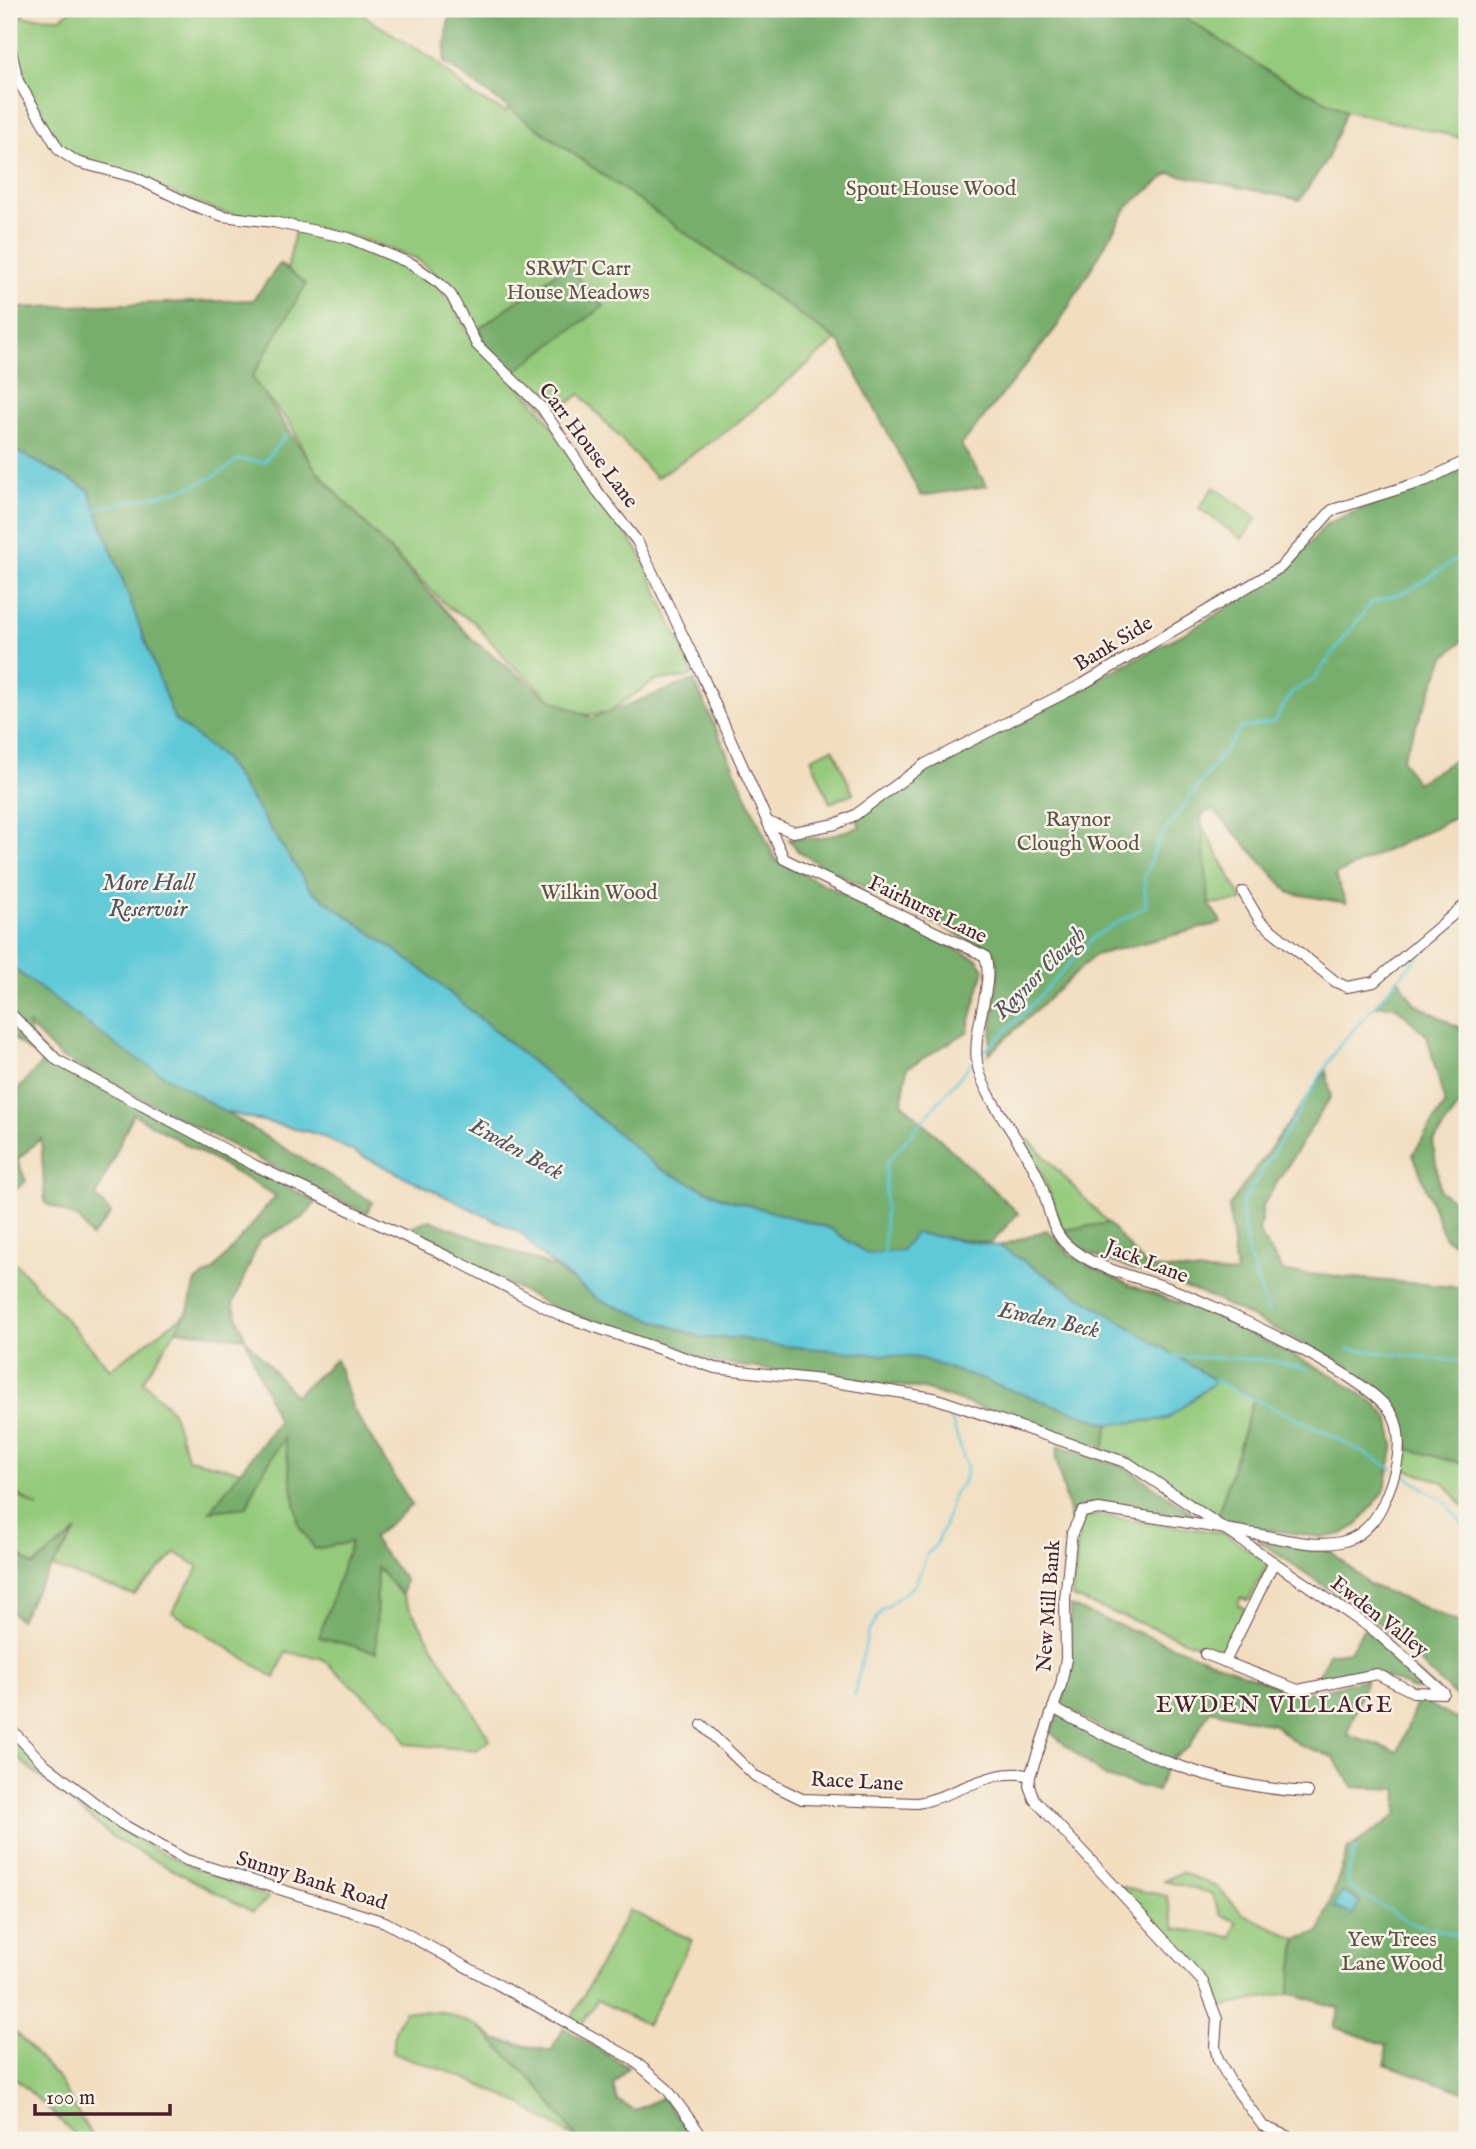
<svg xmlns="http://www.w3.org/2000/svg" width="1476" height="2149" font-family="'IM FELL English',serif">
<rect width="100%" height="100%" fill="#f7f3e8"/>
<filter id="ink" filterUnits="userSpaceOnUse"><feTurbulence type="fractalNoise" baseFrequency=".0143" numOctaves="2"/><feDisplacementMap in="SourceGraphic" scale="14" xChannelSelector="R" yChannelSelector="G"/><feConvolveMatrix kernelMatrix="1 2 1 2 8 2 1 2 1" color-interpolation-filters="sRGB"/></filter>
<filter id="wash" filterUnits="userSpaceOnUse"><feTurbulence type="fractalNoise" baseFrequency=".00686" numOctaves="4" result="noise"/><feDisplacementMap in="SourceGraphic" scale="28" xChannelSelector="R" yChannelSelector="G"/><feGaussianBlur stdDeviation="1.57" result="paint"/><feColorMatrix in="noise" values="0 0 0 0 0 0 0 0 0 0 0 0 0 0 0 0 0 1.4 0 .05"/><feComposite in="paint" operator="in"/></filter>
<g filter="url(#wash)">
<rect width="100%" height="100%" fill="#f2ddbf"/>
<g fill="#94ca7c" stroke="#6f7454" stroke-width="2">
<polygon points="9,9 26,17 61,18 72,9 357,9 373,22 433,59 473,96 506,112 518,95 838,339 727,431 656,478 580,394 552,416 483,345 462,305 432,271 415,258 349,235 224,213 64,151 28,93 13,45"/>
<polygon points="1172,9 1467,9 1467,139 1346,111 1272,74"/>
<polygon points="295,230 349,241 410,264 436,284 452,303 468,331 543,413 641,555 694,674 684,678 656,680 608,712 585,715 554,701 509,662 473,621 449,608 371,531 313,466 289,422 253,381 245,365 275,334"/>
<polygon points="1214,487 1257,518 1242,539 1199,508"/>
<polygon points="833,748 853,793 830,803 811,758"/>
<polygon points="1202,825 1243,901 1209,904"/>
<polygon points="1029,1140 1108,1223 1063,1230 1041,1172 1022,1143"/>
<polygon points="9,1256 110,1369 187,1313 143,1381 172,1411 188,1459 241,1471 211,1510 247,1507 256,1483 284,1437 352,1541 402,1595 490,1740 476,1750 406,1744 396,1724 321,1658 286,1652 275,1678 172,1612 199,1567 176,1553 134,1595 52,1567 75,1534 33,1566 9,1547 9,1491 38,1507 9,1489"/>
<polygon points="1219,1378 1255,1395 1218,1515 1131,1459 1103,1449 1109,1424 1167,1419"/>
<polygon points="1409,1449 1467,1465 1467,1510 1443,1482 1404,1469"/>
<polygon points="1097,1515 1224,1533 1268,1563 1249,1600 1240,1598 1238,1605 1245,1608 1223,1655 1072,1597 1080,1523 1086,1517"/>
<path d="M9 1733C42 1767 78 1802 118 1828 165 1858 217 1877 269 1898L253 1912 116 1840 9 1751Z"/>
<polygon points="1181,1872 1217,1887 1243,1914 1297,1939 1289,1993 1220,2007 1207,1980 1118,1886 1167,1896 1175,1928 1231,1937 1237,1922 1221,1915 1211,1893 1164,1881"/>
<polygon points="629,1910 692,1940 647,2025 597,2000 581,2026 571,2019"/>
<polygon points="404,2011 442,2012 478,2026 539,2087 578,2140 517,2102 461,2076 393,2053 395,2031"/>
<polygon points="12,2029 57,2077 94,2140 81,2140 9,2072 9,2033"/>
</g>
<g fill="#77ae6c" stroke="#60664c" stroke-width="2">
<polygon points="450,9 1172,9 1272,74 1346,111 1328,157 1300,200 1170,173 1128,206 1056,328 961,445 987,486 921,496 840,343 444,62"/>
<polygon points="280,264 306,284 252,377 319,474 474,641 548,698 592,718 694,680 776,861 977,959 984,969 967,1032 907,1068 902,1103 1018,1213 991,1243 916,1234 901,1251 867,1254 829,1228 723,1198 660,1169 421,969 311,890 225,760 174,719 89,490 9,447 9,308 253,300"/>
<polygon points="567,265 604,306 514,372 485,346 480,328"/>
<polygon points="1467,464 1467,636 1445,657 1402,759 1416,783 1467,753 1467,812 1335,875 1346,903 1290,893 1213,809 1201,815 1209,904 1222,923 1095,955 989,1054 998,977 994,953 822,866 798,851 789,839 821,838 860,827 856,817 931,766 1185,633 1286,572 1326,524"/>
<polygon points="9,965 122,1049 373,1202 366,1214 60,1057 27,1023 32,1039 55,1063 316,1202 303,1218 260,1239 233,1304 245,1338 295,1396 336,1359 353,1409 412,1505 372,1538 405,1580 402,1595 377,1567 376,1652 319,1637 351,1542 315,1549 299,1526 284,1438 256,1483 247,1507 210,1511 278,1422 245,1338 176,1330 187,1313 196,1281 213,1271 276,1196 133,1114 96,1197 111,1214 91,1237 79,1219 45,1203 41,1138 17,1160 26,1181 9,1195 9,1100 43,1062 9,1035"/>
<polygon points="1398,978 1414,1003 1467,1032 1466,1096 1433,1143 1440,1191 1467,1210 1467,1250 1445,1238 1413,1154 1445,1104 1427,1036 1395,1006 1376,1006"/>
<polygon points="1326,1071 1331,1096 1263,1205 1259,1233 1284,1272 1467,1288 1467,1465 1409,1449 1400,1420 1386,1394 1346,1365 1211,1297 1098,1257 1077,1246 1063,1230 1108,1223 1148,1268 1236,1274 1229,1206"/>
<polygon points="429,1220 555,1268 599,1300 703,1338 739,1338 774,1345 920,1358 1109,1424 1103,1449 924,1389 717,1363 559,1310 402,1230"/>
<polygon points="1047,1230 1072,1256 1103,1272 1131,1286 1216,1316 1336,1377 1377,1405 1388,1417 1394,1445 1384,1492 1357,1525 1341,1535 1321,1537 1226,1524 1218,1515 1254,1397 1216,1381 999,1246"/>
<polygon points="1058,1446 1125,1467 1201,1519 1099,1503 1076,1508 1071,1521 1056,1458"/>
<polygon points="77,1531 36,1590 20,1620 9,1610 9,1547 33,1566"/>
<polygon points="1257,1540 1329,1550 1370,1585 1467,1626 1467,2093 1385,2064 1387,2045 1334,2027 1339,2008 1289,1993 1297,1939 1320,1932 1348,1849 1397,1815 1398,1789 1353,1787 1333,1757 1296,1743 1274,1725 1210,1710 1189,1747 1170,1760 1103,1729 1062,1706 1070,1655 1070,1606 1291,1692 1315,1692 1366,1679 1347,1735 1398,1752 1418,1699 1463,1722 1456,1697 1380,1624"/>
<polygon points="1364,1628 1436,1689 1413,1689 1376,1673 1315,1684 1329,1653 1350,1652"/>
<polygon points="1058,1713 1076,1725 1166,1766 1157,1791 1105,1777 1051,1733"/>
<polygon points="478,2026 495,2039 551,2051 564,2028 628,2067 613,2085 617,2100 635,2111 662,2097 697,2140 578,2140 539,2087"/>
</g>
<g fill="#5ec9d8" stroke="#547482" stroke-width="2">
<polygon points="9,447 89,490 174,719 225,760 311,890 421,969 660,1169 723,1198 829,1228 867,1254 901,1251 915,1233 999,1246 1216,1381 1167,1419 1109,1424 920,1358 774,1345 739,1338 703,1338 599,1300 537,1252 523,1234 317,1134 225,1112 121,1049 9,965"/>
<polygon points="1342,1892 1360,1901 1352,1915 1334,1907"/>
</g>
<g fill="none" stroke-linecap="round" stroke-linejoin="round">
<g stroke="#5ec9d8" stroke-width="2.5">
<path d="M96 509C142 496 203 494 237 459L264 462 286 435"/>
<polyline points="980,1055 1024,1013 1095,936 1146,906 1144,878 1158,841 1241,728 1274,722 1292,692 1313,680 1371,603 1409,591 1467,552"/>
<polyline points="884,1255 886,1164 972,1062"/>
<polyline points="1268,1312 1247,1250 1241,1205 1339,1046 1421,953 1467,914"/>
<polyline points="1348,1349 1467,1362"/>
<polyline points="1172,1356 1268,1360 1308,1369"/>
<polyline points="1214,1380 1327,1433 1393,1469"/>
<polyline points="1399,1472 1445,1502 1467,1530"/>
<polyline points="854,1695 868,1633 882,1610 915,1585 927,1554 935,1546 944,1527 954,1493 964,1481 967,1467 951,1419"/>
<polyline points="1355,1849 1347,1876 1350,1887 1408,1922 1467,1938"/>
</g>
</g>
</g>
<g filter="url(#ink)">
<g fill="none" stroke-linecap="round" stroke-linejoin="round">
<g stroke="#633c41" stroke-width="12">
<g id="minor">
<path d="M9 41 18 81 59 150 77 162 134 177 192 205 223 216 273 222 349 238 412 264 440 284 451 295 477 345 542 408 598 492 637 541 702 675 784 859 985 956C995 984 972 1027 977 1062 982 1097 1024 1143 1038 1177 1048 1198 1048 1224 1064 1242 1090 1268 1130 1275 1163 1286 1207 1302 1381 1379 1395 1420 1405 1449 1394 1481 1381 1508 1373 1524 1359 1538 1341 1542 1314 1548 1282 1538 1255 1534 1203 1525 1151 1517 1099 1509L1082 1512 1072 1533 1065 1599 1066 1659 1061 1685 1030 1776 1029 1786 1034 1799 1203 1982 1217 2019 1215 2047 1218 2059 1230 2081 1263 2126 1296 2140"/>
<polyline points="768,822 793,832 836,824 855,815 925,764 1083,684 1281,567 1332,510 1427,480 1467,460"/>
<polyline points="1243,892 1260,921 1336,982 1347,987 1374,982 1467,903"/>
<polyline points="9,1012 57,1060 254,1165 461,1263 560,1315 715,1368 821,1380 934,1398 1128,1463 1376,1632 1444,1693 1413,1692 1377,1674 1298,1690 1205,1654"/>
<polyline points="1225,1662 1274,1562"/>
<path d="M1053 1708C1133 1752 1216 1788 1308 1792"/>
<path d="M702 1725 755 1776 802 1799 917 1803C953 1798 993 1765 1030 1776"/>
<polyline points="9,1727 43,1763 122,1824 186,1860 385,1922 631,2058 667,2089 705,2140"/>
</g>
</g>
<use href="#minor" stroke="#fff" stroke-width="10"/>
</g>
</g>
<g text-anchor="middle" stroke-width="5" stroke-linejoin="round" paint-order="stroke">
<g font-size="21" fill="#605243" stroke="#f7f3e8">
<text x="931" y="195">Spout House Wood</text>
<text x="578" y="275">SRWT Carr<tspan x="578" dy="24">House Meadows</tspan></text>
<text x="1078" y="826">Raynor<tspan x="1078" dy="24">Clough Wood</tspan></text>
<text x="599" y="899">Wilkin Wood</text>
<text x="1392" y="1946">Yew Trees<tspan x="1392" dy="24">Lane Wood</tspan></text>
</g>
<g font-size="21" fill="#4a1f2b" stroke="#f7f3e8">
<text transform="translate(589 445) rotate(53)" y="7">Carr House Lane</text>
<text transform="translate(1113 643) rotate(-31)" y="7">Bank Side</text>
<text transform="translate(928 909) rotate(26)" y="7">Fairhurst Lane</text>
<text transform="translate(1147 1261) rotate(21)" y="7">Jack Lane</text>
<text transform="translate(1048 1606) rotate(-86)" y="7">New Mill Bank</text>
<text transform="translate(1380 1616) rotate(38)" y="7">Ewden Valley</text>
<text transform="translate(857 1781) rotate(3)" y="7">Race Lane</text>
<text transform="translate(312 1880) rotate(17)" y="7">Sunny Bank Road</text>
</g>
<g font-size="23" font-style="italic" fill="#50525f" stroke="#f7f3e8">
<text x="148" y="890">More Hall<tspan x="148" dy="26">Reservoir</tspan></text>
<text transform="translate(1039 972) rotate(-45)" y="8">Raynor Clough</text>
<text transform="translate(517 1148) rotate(29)" y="8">Ewden Beck</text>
<text transform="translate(1049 1319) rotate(12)" y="8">Ewden Beck</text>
</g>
<g font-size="24" letter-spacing="2" fill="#4a1f2b" stroke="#f7f3e8">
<text x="1275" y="1712">EWDEN VILLAGE</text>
</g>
</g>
<rect width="1476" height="2149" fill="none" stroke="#f7f3e8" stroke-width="35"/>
<path d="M35 2104v10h135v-10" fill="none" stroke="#4a1f2b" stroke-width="3.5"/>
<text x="46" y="2104" font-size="21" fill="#4a1f2b" stroke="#f7f3e8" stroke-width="5" paint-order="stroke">100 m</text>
</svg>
